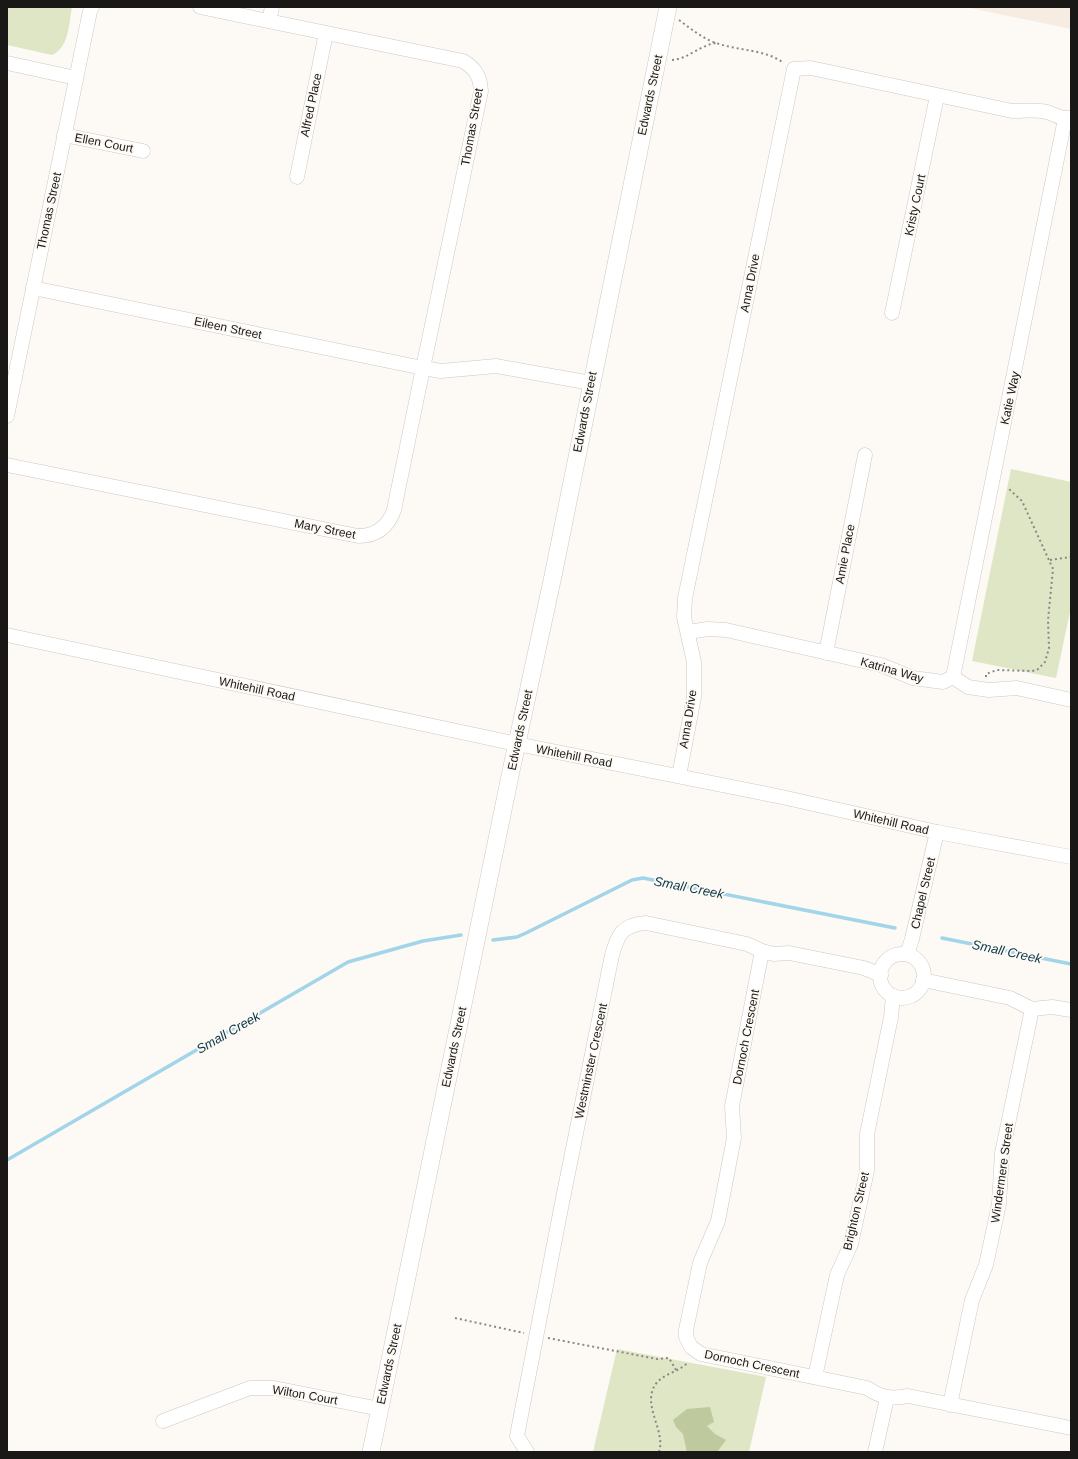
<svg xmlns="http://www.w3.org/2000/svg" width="1078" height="1459" font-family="Arial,sans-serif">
<rect width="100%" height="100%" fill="#fdf9f4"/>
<polygon fill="#f6ece2" points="965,7 1071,7 1071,29"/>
<g fill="#dee6c6">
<path d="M7 7H72C69 23 69 48 52 55L7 45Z"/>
<polygon points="1011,469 1071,482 1071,607 1056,678 972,661"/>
<polygon points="617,1349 766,1377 749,1452 593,1452"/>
</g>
<polygon fill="#bfc99e" points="710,1407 714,1422 707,1426 715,1434 726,1440 717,1452 687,1452 683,1434 676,1427 673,1420 687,1409"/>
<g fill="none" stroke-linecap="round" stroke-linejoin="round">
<g stroke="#a2d5e9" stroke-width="3.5">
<polyline points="942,938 1071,964"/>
<polyline points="493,940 517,937 526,933 632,880 643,878 895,928"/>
<polyline points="7,1160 348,962 423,941 461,935"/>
</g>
<g stroke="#cdc8c4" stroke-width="15">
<g id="minor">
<polyline points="269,21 272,7"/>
<polyline points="7,63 76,78"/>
<polyline points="64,135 143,151"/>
<polyline points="297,177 326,33"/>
<path d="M33 288 423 368 481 91C480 76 476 69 463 61L200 7"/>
<polyline points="892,313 937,96"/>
<polyline points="7,416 90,11 92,7"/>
<path d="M7 465 358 536C376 536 388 527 394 510L423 368 441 371 496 366 591 383"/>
<polyline points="688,632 708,629 726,630 881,665 913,678 943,682 953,677 968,687 989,690 1017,688 1071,700"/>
<polyline points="7,635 517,744 782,797 937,832 1071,857"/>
<polyline points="826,653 865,455"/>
<polyline points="953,677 1065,119"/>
<path d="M679 776 694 697V662L684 617 685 598 794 69 811 68 1012 111C1024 111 1036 109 1047 112 1057 115 1059 119 1071 118"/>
<path d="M762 951 732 1106 734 1138 718 1221 700 1263 686 1330V1337L691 1347 701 1354 867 1388C882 1398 891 1399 908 1396L1071 1428"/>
<polyline points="907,954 912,939 937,832"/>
<circle cx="902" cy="976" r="22"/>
<polyline points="923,980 1010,998 1032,1009 1052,1007 1071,1010"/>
<polyline points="815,1377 837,1275 851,1244 867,1171 867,1134 891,1017 893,996"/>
<polyline points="950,1405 972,1300 986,1265 999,1204 1002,1153 1032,1009"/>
<polyline points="163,1421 250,1388 274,1388 380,1409"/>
<path d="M527 1452 517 1436 562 1203 612 955C618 934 622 925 646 923L747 944 762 951 774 954 789 953 864 968 881 975"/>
<polyline points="875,1452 887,1398"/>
</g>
</g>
<g stroke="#cdc8c4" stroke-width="18">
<polyline id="major" points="371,1452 511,771 553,576 668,7"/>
</g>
<g stroke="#8a8884" stroke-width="2" stroke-dasharray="2 3" stroke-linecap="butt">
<path d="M679 20C691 29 702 38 716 43 739 51 764 49 784 63"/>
<path d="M672 60C688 59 700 45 716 43"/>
<polyline points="1050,560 1071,557"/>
<polyline points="986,677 986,674 997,670 1032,671 1037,670 1045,662 1049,648 1048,620 1053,569 1022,501 1009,489"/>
<polyline points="455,1318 524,1333"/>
<polyline points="548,1338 657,1359 669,1358 676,1370"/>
<path d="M659 1452C666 1431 642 1406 655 1385 663 1373 680 1372 688 1362"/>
</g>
<use href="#minor" stroke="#fff" stroke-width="14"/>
<use href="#major" stroke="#fff" stroke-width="17"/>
</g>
<g text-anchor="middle" stroke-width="3.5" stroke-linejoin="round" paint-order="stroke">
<g font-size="12" fill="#191816" stroke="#fdf9f4">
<text transform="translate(650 95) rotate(-78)" y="4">Edwards Street</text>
<text transform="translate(311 105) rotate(-78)" y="4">Alfred Place</text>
<text transform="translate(472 127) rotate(-80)" y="4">Thomas Street</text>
<text transform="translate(104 143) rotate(11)" y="4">Ellen Court</text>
<text transform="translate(915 205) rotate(-78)" y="4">Kristy Court</text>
<text transform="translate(49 211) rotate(-78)" y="4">Thomas Street</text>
<text transform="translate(750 283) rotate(-79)" y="4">Anna Drive</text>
<text transform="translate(228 328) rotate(12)" y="4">Eileen Street</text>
<text transform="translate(1010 398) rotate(-78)" y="4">Katie Way</text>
<text transform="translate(585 412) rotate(-79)" y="4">Edwards Street</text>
<text transform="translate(325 529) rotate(11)" y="4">Mary Street</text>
<text transform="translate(845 554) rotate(-79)" y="4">Amie Place</text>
<text transform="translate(892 670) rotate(16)" y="4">Katrina Way</text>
<text transform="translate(257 689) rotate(12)" y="4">Whitehill Road</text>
<text transform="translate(688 719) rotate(-81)" y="4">Anna Drive</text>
<text transform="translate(520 730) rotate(-78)" y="4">Edwards Street</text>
<text transform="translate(574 756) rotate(11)" y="4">Whitehill Road</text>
<text transform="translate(891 822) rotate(13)" y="4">Whitehill Road</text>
<text transform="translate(923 893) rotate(-77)" y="4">Chapel Street</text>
<text transform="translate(746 1037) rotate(-79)" y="4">Dornoch Crescent</text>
<text transform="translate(454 1047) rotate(-78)" y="4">Edwards Street</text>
<text transform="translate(591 1061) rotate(-78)" y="4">Westminster Crescent</text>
<text transform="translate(1002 1173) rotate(-82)" y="4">Windermere Street</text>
<text transform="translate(856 1211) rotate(-77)" y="4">Brighton Street</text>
<text transform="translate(389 1364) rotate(-78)" y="4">Edwards Street</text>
<text transform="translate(752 1364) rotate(12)" y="4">Dornoch Crescent</text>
<text transform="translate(305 1395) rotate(10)" y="4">Wilton Court</text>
</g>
<g font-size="13" font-style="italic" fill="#083746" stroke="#fdf9f4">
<text transform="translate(689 887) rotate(11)" y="5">Small Creek</text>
<text transform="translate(1007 951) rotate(12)" y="5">Small Creek</text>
<text transform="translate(228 1032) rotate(-30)" y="5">Small Creek</text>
</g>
</g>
<rect width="1078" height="1459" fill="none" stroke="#191816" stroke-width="16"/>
</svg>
